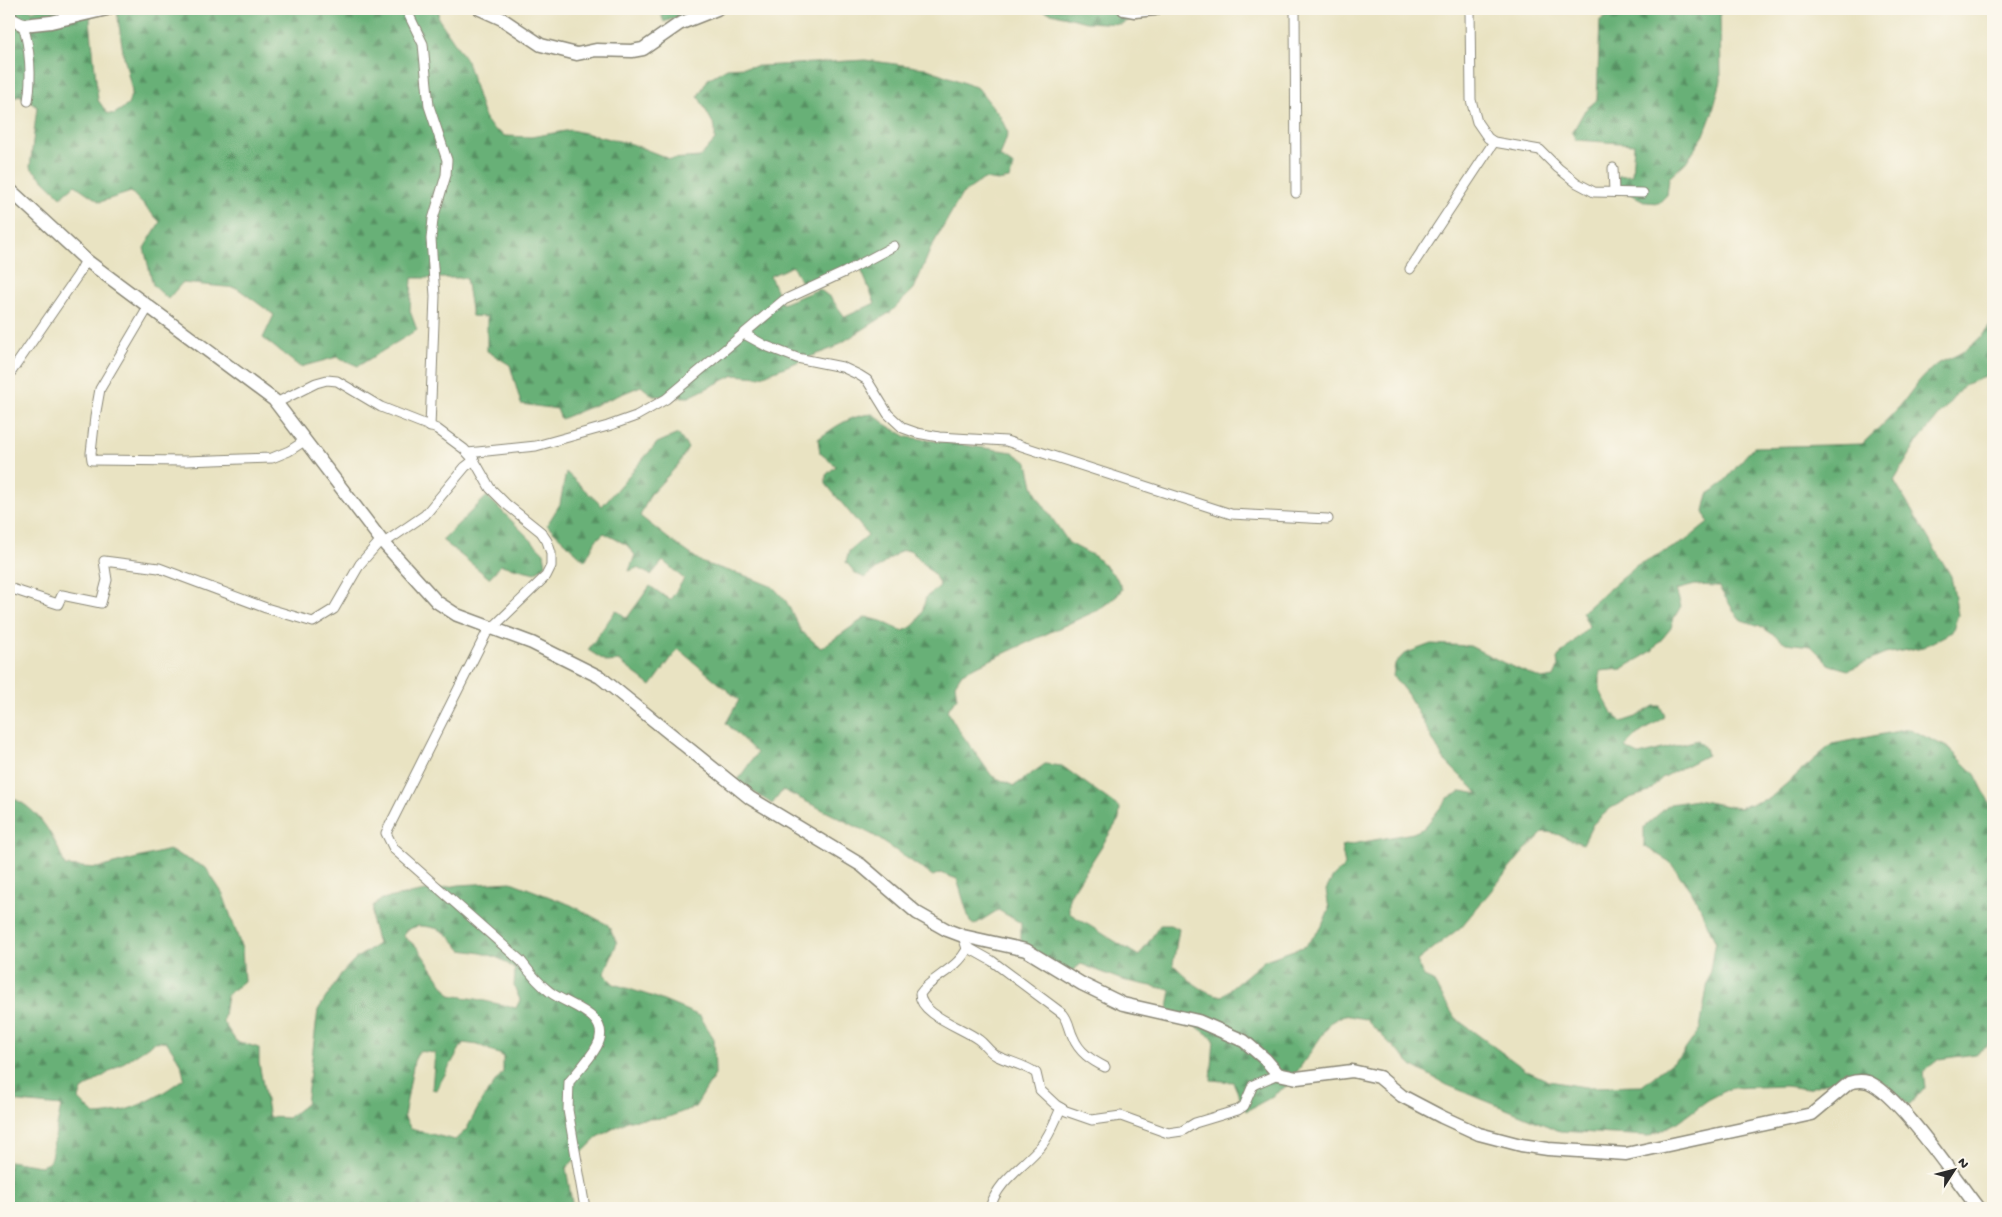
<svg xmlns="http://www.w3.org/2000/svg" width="2002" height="1217" font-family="'Gochi Hand',sans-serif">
<defs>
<pattern id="forest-firs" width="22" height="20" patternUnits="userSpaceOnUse" patternTransform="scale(1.25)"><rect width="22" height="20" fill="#68b077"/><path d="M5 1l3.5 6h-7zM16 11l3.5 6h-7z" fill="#568f62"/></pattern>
</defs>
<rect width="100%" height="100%" fill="#fbf7ec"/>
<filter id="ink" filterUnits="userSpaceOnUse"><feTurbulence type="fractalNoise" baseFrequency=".02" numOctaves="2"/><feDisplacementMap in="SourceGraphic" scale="10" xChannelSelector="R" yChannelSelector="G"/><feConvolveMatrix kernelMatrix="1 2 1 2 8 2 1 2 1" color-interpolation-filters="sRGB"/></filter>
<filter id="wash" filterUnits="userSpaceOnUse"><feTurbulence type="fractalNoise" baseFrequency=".0096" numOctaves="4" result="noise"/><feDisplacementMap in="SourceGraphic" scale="20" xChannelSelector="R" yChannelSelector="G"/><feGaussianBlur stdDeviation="1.12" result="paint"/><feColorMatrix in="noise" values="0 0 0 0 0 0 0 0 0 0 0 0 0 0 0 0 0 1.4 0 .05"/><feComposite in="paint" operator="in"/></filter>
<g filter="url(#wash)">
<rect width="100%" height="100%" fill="#e9e3c2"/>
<g fill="url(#forest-firs)" stroke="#4a6e51" fill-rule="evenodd">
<path d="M9 9H29L33 11 38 9H66L68 13 79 11 80 9H92L90 20 98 100 107 113 114 114 128 105 132 91 123 52 117 11 123 9H211C224 14 237 11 250 9H439L438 18 467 61 484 117 492 128 505 136 531 137 571 130 632 144 670 159 700 157 715 140V127L698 96 708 79 727 68 865 60 925 68 978 88 1000 116 1008 133 1000 157 1014 166 1009 179 998 181 984 179 962 194 931 248 914 289 891 312 833 348 759 377 734 375 689 397 653 396 641 386 561 419 557 409 521 404 510 365 487 351V317L472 316 466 278H412L410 311 417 330 358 366 337 357 300 367 263 338 274 315 237 288 182 283 168 299 153 285 144 248 160 222 131 192 100 202 75 185 61 197 30 167 37 107 19 95 9 102ZM858 262 875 303 845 317 831 298 819 289 782 304 770 276 793 266 802 285Z"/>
<polygon points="659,9 699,9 664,22"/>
<polygon points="1036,9 1150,9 1121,24 1086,22"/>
<polygon points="1636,9 1720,9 1721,81 1712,114 1704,135 1686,162 1669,178 1667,195 1659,203 1646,202 1621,189 1618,176 1632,175 1634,144 1576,140 1572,133 1585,110 1597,100 1600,20 1621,11 1630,13"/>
<path d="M1993 321V378L1987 376 1964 385 1918 441 1894 481 1951 576 1958 615 1952 632 1923 647 1885 654 1848 670 1830 665 1811 646 1786 643 1760 626 1739 619 1718 586 1695 585 1676 590 1681 606 1674 618 1671 628 1652 651 1622 669 1600 671V691L1611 711 1621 722 1636 717 1654 706H1660L1665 716C1651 728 1635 732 1625 748L1639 755 1698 740 1705 748 1707 755 1662 778 1649 792 1630 798 1611 808 1593 824 1583 844C1570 841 1558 832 1544 832L1525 850 1461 927 1417 961 1424 977 1433 981 1455 1018 1527 1071 1549 1081 1585 1087 1642 1086 1682 1054 1700 1029 1715 941 1695 897 1670 862 1644 846V827L1670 804 1697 800 1738 808 1770 798 1832 744 1909 729 1949 748 1975 774 1993 810V1042L1975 1054 1939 1059 1923 1072 1925 1087 1909 1105 1886 1084 1861 1071 1807 1089 1785 1086 1731 1088 1708 1100 1678 1122 1649 1136 1560 1131 1447 1085 1413 1066 1365 1019 1344 1015 1331 1022 1288 1085 1268 1099 1246 1111 1233 1082 1211 1080 1214 1039 1196 1026 1166 1021 1171 990 1122 980 1081 964 1061 980 1021 954V923L998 910 974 925 970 922 957 879 940 873 933 876 873 835 783 790 772 804 737 781 757 753 726 723 739 700 678 649 651 686 619 661 607 662 588 650 616 610 627 618 650 586 670 600 684 579 663 561 651 575 637 568 629 571 635 555 627 545 604 533 596 540 585 561 547 525 560 504 566 472 602 506 657 443 678 434 688 448 678 465 650 495 640 516 669 539 703 563 746 576 773 587 786 601 801 631 821 648 866 617 881 621 902 631C920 626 922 613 926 597L940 586 935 576 910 550 900 551 865 578 856 574 846 562 849 551 868 535 826 484V475L836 466 820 453 818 439C836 426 851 415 873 414L888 426 907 437 1013 452 1028 463 1033 486 1039 499 1069 543 1096 557 1116 577 1122 589 1117 596 1098 610 962 673 955 684 957 698 947 710 958 729 992 776 1014 786 1045 764 1062 766 1120 808 1119 819 1069 897V913L1139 956 1160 925H1170L1179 929 1173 964C1187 978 1201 993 1222 996L1265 960 1305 946 1321 928 1329 909 1326 890 1333 877 1345 865 1341 846 1413 833 1424 828 1448 798 1462 791 1479 794 1444 760 1408 695 1393 676 1395 664 1404 654 1431 644 1470 646 1504 663 1542 679 1554 677 1558 668 1557 658 1589 626 1582 612 1637 565 1684 542 1708 523 1704 511 1708 494C1728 483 1737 463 1754 447L1862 444C1875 432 1888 419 1900 406 1910 394 1918 380 1930 370 1938 362 1947 360 1957 355 1971 348 1985 334 1993 321Z"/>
<polygon points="487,496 544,553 546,565 535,573 501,565 489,578 442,540"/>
<path d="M9 797C38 806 56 839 65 866L98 868 169 850 206 868 223 894 242 949 244 981 227 995 223 1022 236 1041 259 1048V1063L269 1117 288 1118 306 1104 318 1010 341 974 355 959 378 944 372 922 373 906 382 899 459 885 511 882 571 905 608 925 617 943 604 974 614 984 654 997 700 1016 714 1039 715 1075 695 1107 666 1118 629 1120 598 1137 566 1168 573 1208H9V1161L41 1166 50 1162 61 1106 9 1101ZM418 926C442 927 447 932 461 950 482 953 499 954 515 970L514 986 520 1000 516 1008 476 999 450 995 417 947 403 936 406 930ZM166 1041 181 1063 184 1078C158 1098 128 1114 95 1115L79 1099 82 1090 155 1042ZM463 1043 479 1045 503 1056V1072L484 1097 466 1130 455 1140 411 1129 404 1116 414 1061 419 1051 435 1053 432 1089 436 1090Z"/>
</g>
</g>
<g filter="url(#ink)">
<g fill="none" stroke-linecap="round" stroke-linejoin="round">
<g stroke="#8a8776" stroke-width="11">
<g id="street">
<polyline points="406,9 423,44 429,106 447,160 446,175 433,219 431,239 435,296 430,427"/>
<polyline points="1295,9 1296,193"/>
<polyline points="1470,9 1471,100 1477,122 1488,138 1494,142 1540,150 1558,168 1577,183 1594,192 1643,193"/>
<path d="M23 25C30 48 32 77 28 101"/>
<polyline points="1613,168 1614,192"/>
<polyline points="1410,269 1494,142"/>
<polyline points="149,306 100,389 95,417 91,453 92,460 186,461 272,458 289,451 306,440"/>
<polyline points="744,334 766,346 797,358 842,367 859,375 867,380 888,414 903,428 917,433 939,437 1006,441 1231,514 1328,519"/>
<polyline points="9,375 78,275 86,260"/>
<path d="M276 403 316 383 327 380 337 381 381 407 437 429 464 449 474 460 490 488 506 504 541 532 547 541 551 553V566L546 576 486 634 386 833 394 849 521 961C530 973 538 983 550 992 566 1005 614 1015 597 1046 590 1059 578 1071 569 1082L568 1110 585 1208"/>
<polyline points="468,453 536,446 608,426 636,416 666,399 784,300 845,272 894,246"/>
<polyline points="384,543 425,515 465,467 474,460"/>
<polyline points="9,588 58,604 62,595 101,603 107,580 104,561 159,568 266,608 313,622 334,609 360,564 381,540"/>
<path d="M963 936 967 949C957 970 932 976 920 994 920 1015 964 1028 979 1040 986 1045 989 1052 997 1056 1010 1062 1024 1065 1036 1073L1040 1090 1056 1105 1066 1111 1092 1120 1121 1116 1168 1133 1182 1131 1195 1123 1238 1110 1244 1106 1253 1085 1278 1074"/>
<path d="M967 947 992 961 1063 1014C1069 1021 1069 1029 1073 1037 1079 1052 1091 1060 1105 1067"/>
<polyline points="9,1200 11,1208"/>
<path d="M990 1208C998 1180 1023 1167 1041 1146 1050 1135 1055 1121 1061 1108"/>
</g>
</g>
<g stroke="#8a8776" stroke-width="15">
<g id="secondary">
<polyline points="480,9 502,19 541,45 577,54 596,50 632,51 643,49 679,24 717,9"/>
<polyline points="1124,9 1135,11 1155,9"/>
<polyline points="9,18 23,25 51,22 107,9"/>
<path d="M9 189 86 260 274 400 381 540 437 602 457 615 532 643 600 677 750 798 861 865 917 913 947 930 963 936 1026 950 1082 984 1123 1004 1198 1021 1244 1041 1265 1059 1278 1074 1297 1078 1352 1071 1379 1077 1402 1096 1442 1117 1479 1134 1521 1145 1548 1149 1626 1154 1812 1114 1849 1083C1855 1081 1861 1080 1868 1082 1898 1093 1956 1180 1978 1208"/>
</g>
</g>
<use href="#street" stroke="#fff" stroke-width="9"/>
<use href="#secondary" stroke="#fff" stroke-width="12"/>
</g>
</g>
<rect width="2002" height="1217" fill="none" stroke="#fbf7ec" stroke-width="30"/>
<g transform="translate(1954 1170) rotate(54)" stroke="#fbf7ec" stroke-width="4" paint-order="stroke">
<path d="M0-4L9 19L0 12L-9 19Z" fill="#2b2b2b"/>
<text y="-8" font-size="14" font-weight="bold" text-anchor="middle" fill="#2b2b2b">N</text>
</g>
</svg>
